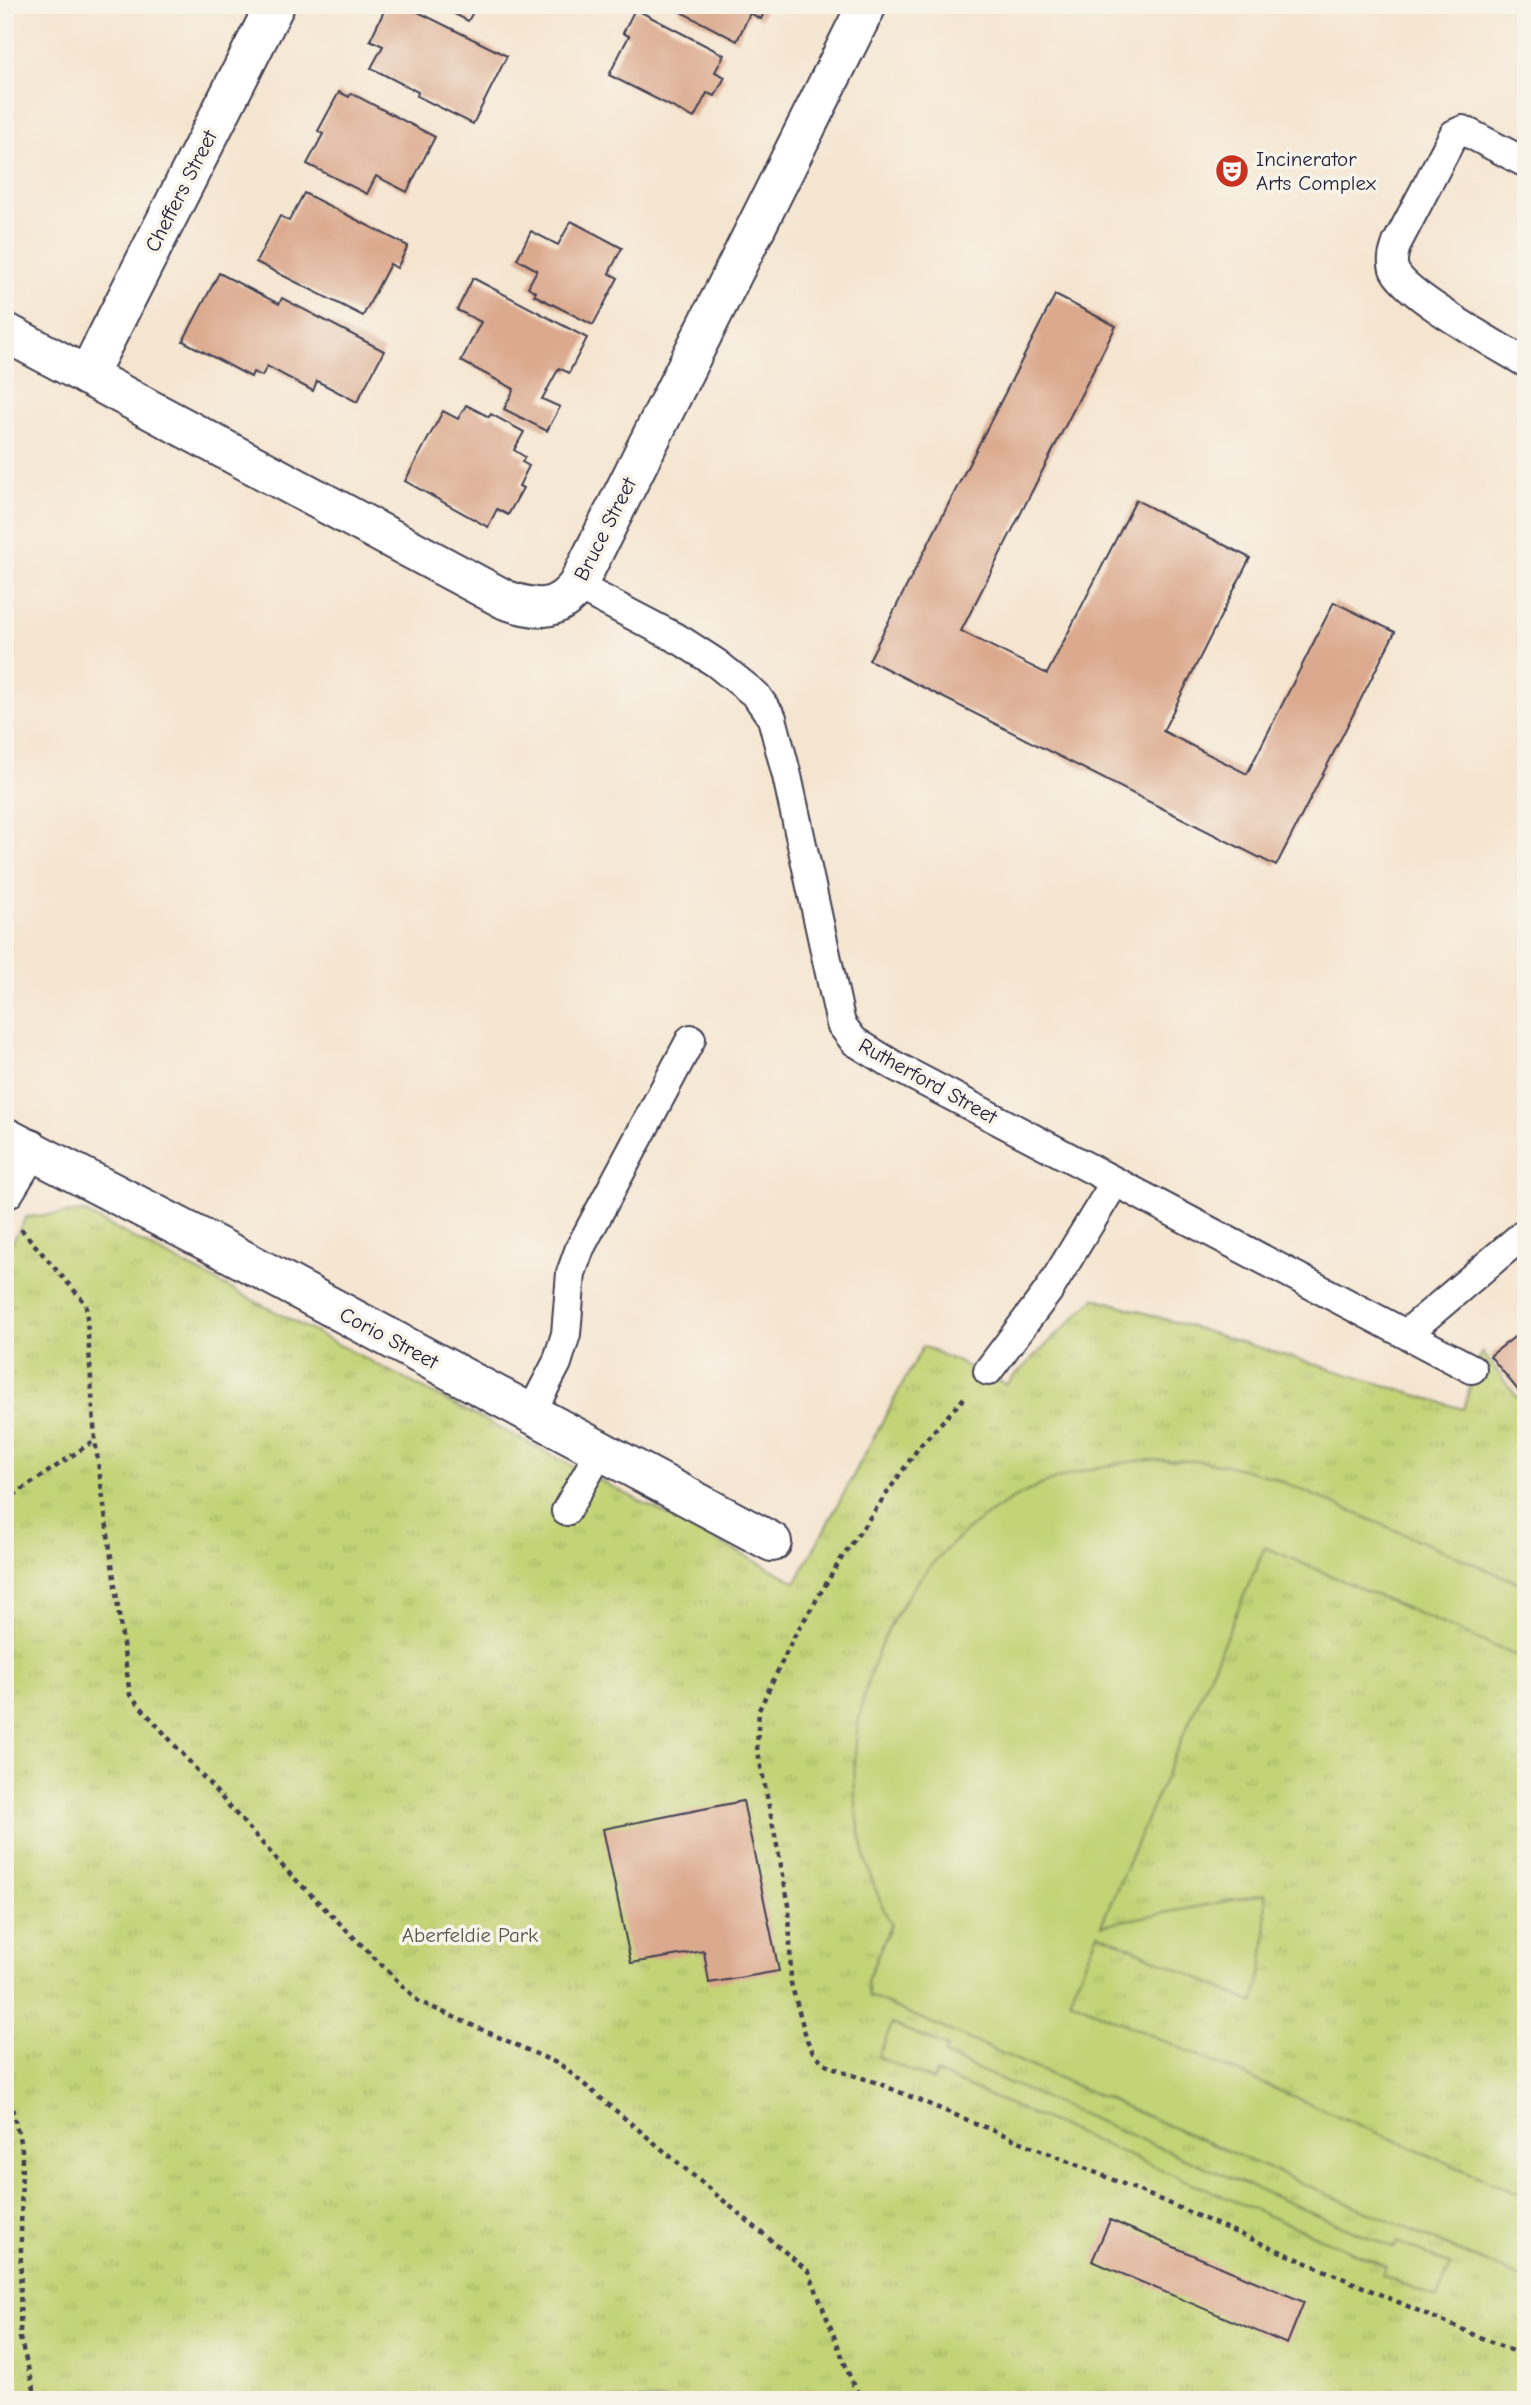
<svg xmlns="http://www.w3.org/2000/svg" width="1531" height="2405" font-family="'Comic Neue',sans-serif">
<defs>
<pattern id="grass-tufts" width="24" height="20" patternUnits="userSpaceOnUse" patternTransform="scale(1.75)"><rect width="24" height="20" fill="#c3d376"/><path d="M3 7l-1-3M5 7V3M7 7l1-3M15 17l-1-3M17 17v-4M19 17l1-3" fill="none" stroke="#a7b567"/></pattern>
</defs>
<rect width="100%" height="100%" fill="#f7f3e8"/>
<filter id="ink" filterUnits="userSpaceOnUse"><feTurbulence type="fractalNoise" baseFrequency=".0143" numOctaves="2"/><feDisplacementMap in="SourceGraphic" scale="14" xChannelSelector="R" yChannelSelector="G"/><feConvolveMatrix kernelMatrix="1 2 1 2 8 2 1 2 1" color-interpolation-filters="sRGB"/></filter>
<filter id="wash" filterUnits="userSpaceOnUse"><feTurbulence type="fractalNoise" baseFrequency=".00686" numOctaves="4" result="noise"/><feDisplacementMap in="SourceGraphic" scale="28" xChannelSelector="R" yChannelSelector="G"/><feGaussianBlur stdDeviation="1.57" result="paint"/><feColorMatrix in="noise" values="0 0 0 0 0 0 0 0 0 0 0 0 0 0 0 0 0 1.4 0 .05"/><feComposite in="paint" operator="in"/></filter>
<g filter="url(#wash)">
<rect width="100%" height="100%" fill="#f5e5d0"/>
<polygon fill="url(#grass-tufts)" stroke="#727a58" stroke-width="2" points="83,1212 796,1582 923,1346 1006,1384 1095,1298 1463,1409 1482,1352 1526,1408 1526,2400 5,2400 5,1255 26,1217"/>
<g fill="#c3d376" stroke="#727a58" stroke-width="2">
<path d="M1143 1460 1198 1461 1226 1465 1271 1477 1526 1586V1660L1265 1547 1101 1925 1265 1894C1267 1937 1266 1961 1254 2003L1098 1933 1069 2000 1526 2197V2280L869 1996 867 1981 891 1924C807 1760 872 1555 1046 1483 1077 1470 1110 1465 1143 1460Z"/>
<polygon points="892,2024 947,2047 944,2055 1394,2248 1397,2242 1451,2265 1437,2298 1382,2275 1386,2266 936,2073 933,2080 878,2057"/>
</g>
<g id="blocks">
<g fill="#dba98d">
<polygon points="387,5 401,8 404,5 507,56 473,124 417,96 418,92 371,68 383,46 370,40"/>
<polygon points="437,5 477,5 468,21"/>
<polygon points="674,5 767,5 761,19 750,13 737,41 679,11 680,8"/>
<polygon points="635,9 724,55 715,72 725,77 715,96 707,93 694,118 609,75 629,36 623,33"/>
<polygon points="339,92 349,97 351,93 435,137 407,192 376,176 367,194 307,164 323,134 318,131"/>
<polygon points="304,193 408,246 397,268 390,264 363,316 256,262 280,216 289,221"/>
<polygon points="571,221 622,248 609,273 618,278 593,325 534,295 536,292 528,287 537,270 517,259 531,231 558,245"/>
<polygon points="219,273 279,304 282,298 384,351 357,402 317,381 313,391 267,366 262,376 253,372 251,377 183,341"/>
<polygon points="473,278 587,338 569,373 559,368 542,399 560,407 547,431 504,409 514,389 461,361 481,322 457,310"/>
<polygon points="1055,295 1116,326 961,631 1047,674 1136,500 1250,558 1163,731 1247,774 1334,602 1395,632 1276,866 869,660"/>
<polygon points="466,405 489,417 491,414 524,432 514,450 525,457 522,462 529,466 519,486 523,488 508,515 497,509 488,527 405,481 443,411 458,419"/>
<polygon points="1526,1328 1526,1400 1490,1356"/>
<polygon points="743,1801 779,1971 709,1983 704,1951 631,1963 603,1829"/>
<polygon points="1110,2220 1304,2302 1287,2344 1092,2261"/>
</g>
</g>
</g>
<g filter="url(#ink)">
<use href="#blocks" fill-opacity="0" stroke="#423f51" stroke-width="2"/>
<g fill="none" stroke-linecap="round" stroke-linejoin="round">
<g stroke="#423f51" stroke-width="32">
<g id="lane">
<path d="M1526 163 1463 130 1454 134 1397 243C1394 252 1391 260 1394 269 1403 294 1500 347 1526 363"/>
<polyline points="577,586 682,641 716,663 756,695 772,718 787,776 841,1024 854,1041 893,1065 1472,1369"/>
<polyline points="1406,1334 1526,1232"/>
<polyline points="988,1371 1049,1290 1115,1182"/>
<polyline points="531,1413 557,1363 566,1334 571,1273 580,1248 691,1039"/>
<polyline points="566,1511 601,1450"/>
</g>
</g>
<g stroke="#423f51" stroke-width="42">
<g id="street">
<path d="M5 332 506 600C536 610 556 613 577 586L867 5"/>
<polyline points="87,376 275,5"/>
<polyline points="5,1137 234,1255 772,1542"/>
<polyline points="5,1190 30,1149"/>
</g>
</g>
<g stroke="#423f51" stroke-width="4.5" stroke-dasharray="5 5" stroke-linecap="butt">
<polyline points="21,1229 86,1304 95,1440 130,1695 287,1871 418,2001 561,2065 809,2272 854,2387 863,2400"/>
<polyline points="964,1398 919,1447 841,1559 794,1637 759,1710 757,1747 789,1905 791,1983 807,2040 813,2052 824,2063 843,2072 875,2082 1121,2183 1526,2357"/>
<polyline points="5,1501 95,1440"/>
<polyline points="5,2079 22,2150 20,2338 37,2400"/>
</g>
<use href="#lane" stroke="#fff" stroke-width="28"/>
<use href="#street" stroke="#fff" stroke-width="38"/>
</g>
</g>
<defs>
<g id="theatre-disc" transform="scale(1.75)"><circle r="9.5" fill="#c8321e" stroke="#f7f3e8"/><path d="M-5-5.5Q0-4 5-5.5V0Q5 5 0 6Q-5 5-5 0ZM-3.3-2.5H-1v1.5H-3.3ZM1-2.5H3.3v1.5H1ZM-2.8 1Q0 5.5 2.8 1Z" fill="#fff"/></g>
</defs>
<g fill-rule="evenodd">
<use href="#theatre-disc" x="1232" y="171"/>
</g>
<g text-anchor="middle" stroke-width="7" stroke-linejoin="round" paint-order="stroke">
<g font-size="21" fill="#22223b" stroke="#f7f3e8" text-anchor="start">
<text x="1256" y="166">Incinerator<tspan x="1256" dy="24">Arts Complex</tspan></text>
</g>
<g font-size="21" fill="#22223b" stroke="#f7f3e8">
<text transform="translate(181 191) rotate(-63)" y="7">Cheffers Street</text>
<text transform="translate(605 529) rotate(-63)" y="7">Bruce Street</text>
<text transform="translate(928 1081) rotate(29)" y="7">Rutherford Street</text>
<text transform="translate(389 1338) rotate(28)" y="7">Corio Street</text>
</g>
<g font-size="21" fill="#52574d" stroke="#f7f3e8">
<text x="470" y="1942">Aberfeldie Park</text>
</g>
</g>
<rect width="1531" height="2405" fill="none" stroke="#f7f3e8" stroke-width="28"/>
</svg>
